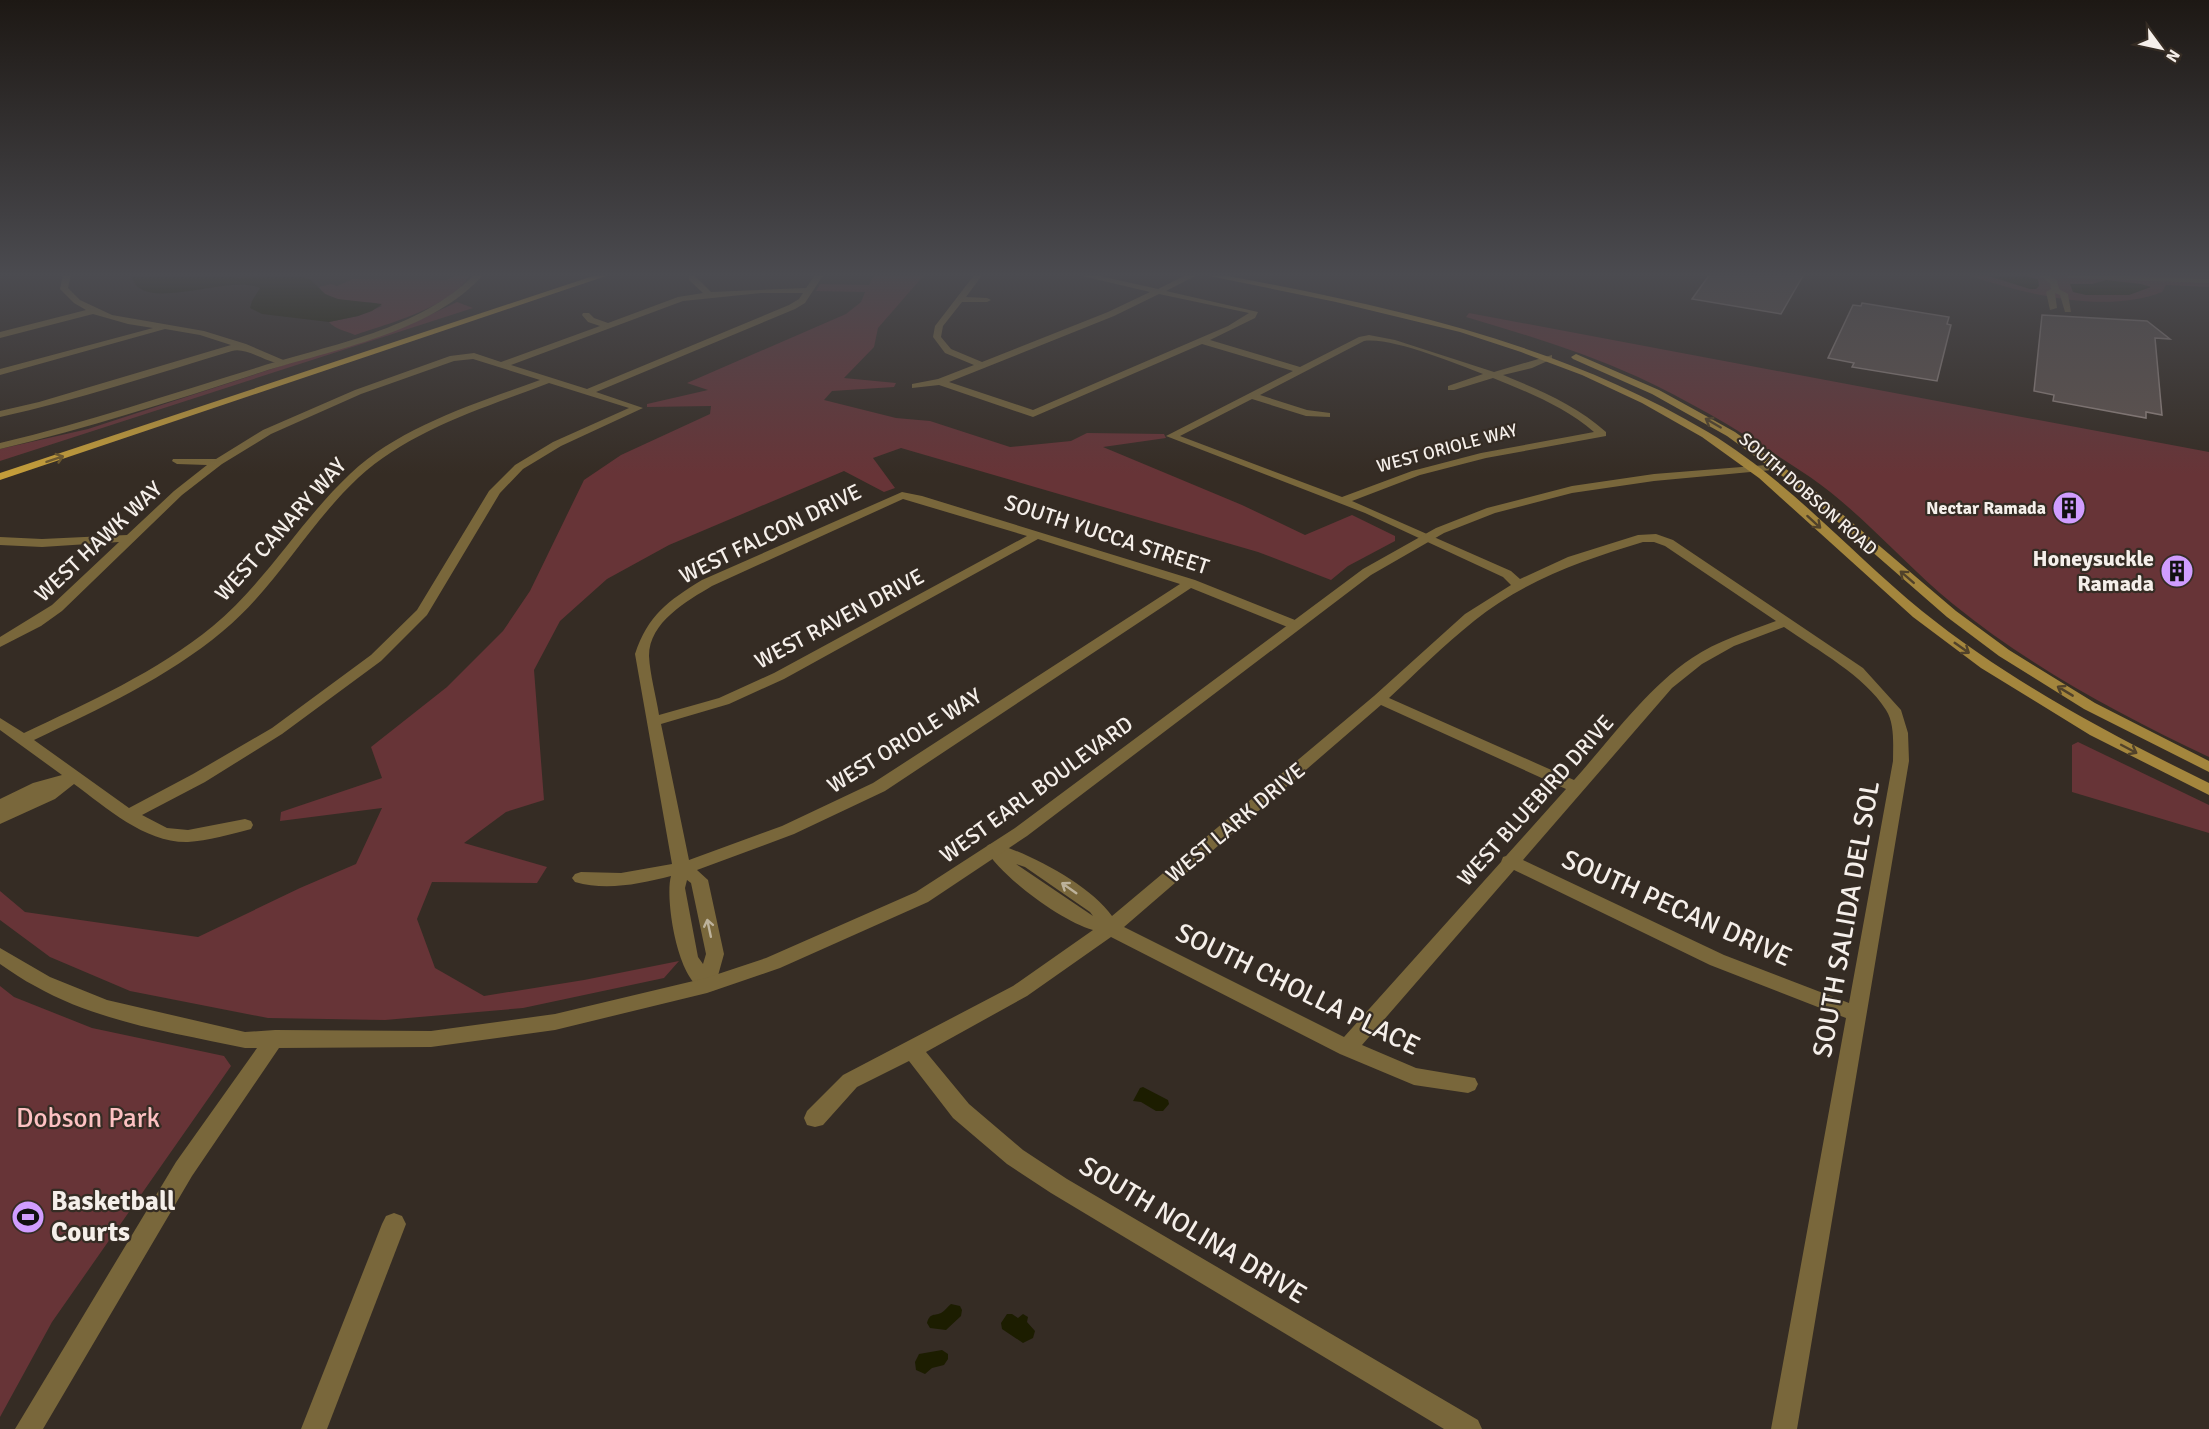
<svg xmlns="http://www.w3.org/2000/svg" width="2209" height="1429" font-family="Signika,sans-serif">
<rect width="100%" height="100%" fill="#352c24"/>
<g fill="#673437">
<path d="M460 274H470C455 306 387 324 355 335 346 331 335 329 329 322L358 316 382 306 376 303C358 302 329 304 319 287L331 284 337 286 353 279 446 280Z"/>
<polygon points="875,274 925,274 878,328 874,347 844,378 896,383 894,387 832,391 824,400 896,418 930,421 1010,447 1071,441 1087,433 1164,434 1166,438 1103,447 1242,505 1305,535 1352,515 1395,536 1395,541 1348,566 1331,580 1258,552 901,448 873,458 895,488 884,492 844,471 669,545 607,579 560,621 534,670 544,800 506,812 464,843 547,867 537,883 432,882 417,919 435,968 484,996 584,980 679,961 664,978 523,1008 385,1020 268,1018 130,991 50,957 0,920 0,891 25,912 198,937 300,888 356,864 382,808 280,821 281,812 382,778 371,747 447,687 503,631 530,591 584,480 621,455 710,414 711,406 647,407 647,404 708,390 687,383 846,314 861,302 865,292 816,291 820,284 869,285"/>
<path d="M1964 274 2209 276V287L2166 285 2162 292C2104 315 2021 293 1964 274Z"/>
<polygon points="457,302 473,308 0,461 0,449 88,429 413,323"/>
<path d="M1469 313 2209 452V757C2120 715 2029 666 1953 604 1904 564 1862 513 1810 477 1755 440 1698 405 1638 377 1583 352 1524 334 1466 317Z"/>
<polygon points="2078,742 2209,805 2209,833 2072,792 2072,745"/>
<polygon points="0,986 14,997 92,1028 224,1056 231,1066 52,1322 0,1417"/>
</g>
<g fill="#1c1d00">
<path d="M131 274H214L238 278 298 276 310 279 325 294 338 299 382 304 372 311 358 316 329 322 262 314 250 308 252 301 260 288C228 273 138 317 131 274Z"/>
<polygon points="1982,274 2016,274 2038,279 2039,286 2036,289 2030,289"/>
<polygon points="2106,280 2141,284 2151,287 2129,295 2086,295 2073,292 2070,284 2092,284"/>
<polygon points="1143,1087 1168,1100 1169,1104 1163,1111 1156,1111 1141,1102 1133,1101 1140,1088"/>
<path d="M951 1304 960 1306 962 1310 961 1316 946 1330 930 1328 927 1323C930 1313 933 1316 941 1313 945 1311 948 1306 951 1304Z"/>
<polygon points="1007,1314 1012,1314 1018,1318 1023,1314 1028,1317 1027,1322 1035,1331 1033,1338 1023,1343 1002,1329 1001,1323"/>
<polygon points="942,1350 948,1354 948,1359 944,1365 932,1368 925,1374 916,1370 915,1362 919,1354"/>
</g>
<g fill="#5f534e" stroke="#948681" stroke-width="1.5">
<polygon points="1710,274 1804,274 1781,314 1692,299"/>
<polygon points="1862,303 1949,317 1947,324 1951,325 1937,381 1852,367 1854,363 1828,358 1853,305 1861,306"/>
<polygon points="2042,315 2147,321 2170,339 2155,338 2162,415 2146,412 2146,418 2053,401 2054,395 2034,391"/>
</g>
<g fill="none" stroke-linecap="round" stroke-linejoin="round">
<g fill="#79673b" fill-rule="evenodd">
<path d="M63 274H71L68 288 80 300 112 315 204 331 246 344 288 362C276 370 249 346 232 351 155 374 78 400 0 417V411L39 402 231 345 200 335 165 329 0 375V369L153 328 128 324 93 314 0 338V332L86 310 74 303 60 289Z"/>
<path d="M816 274H824L805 303 795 309 596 392 643 408 561 446 523 469 500 493 427 615 381 661 282 734 205 782 142 815 167 828 188 830 245 819 251 821 253 825 251 829C232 834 207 841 188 842 145 843 107 808 74 784L55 799 0 824V799L33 783 62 775 0 730V718L24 733C89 702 157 672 213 626 266 582 300 521 350 474 401 426 475 404 540 380L473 359 454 361 361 394 271 434 222 464 182 495 62 611 41 626 0 647V637L52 605 119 542 42 547 0 545V537L42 539 127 535 174 491 207 465 177 464 172 461 173 459H216L263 430 355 390 450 356 474 353 501 362 600 326 588 322 582 315 583 313H589L594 318 608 323 678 297 703 293 689 280V276H695L711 292 806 288ZM761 293H803L799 299 789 305 587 389 511 365 683 301ZM549 383 629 408 553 442 515 465 489 491 417 610 371 655 272 728 193 774 129 808 34 740C99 709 167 678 223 631 276 587 308 525 358 478 410 430 484 408 549 383Z"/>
<path d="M975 274H983L966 297 987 298 991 300 987 302H962L943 326 941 337 951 349 982 362 1108 312 1150 292 1074 274H1091L1158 289 1188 274H1199L1166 291 1258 312 1255 318 1210 340 1300 367 1359 337 1369 335 1395 340 1494 372 1552 355V359L1532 368 1503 375C1540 390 1576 405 1606 432V436L1486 458 1420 475 1352 501 1511 571 1520 579 1568 557 1638 535 1656 534 1673 540 1863 668 1901 710 1908 733 1909 761 1797 1429H1771L1846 1018 1710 965 1514 870 1362 1045 1416 1068 1475 1078 1478 1084 1475 1090 1468 1093 1414 1085 1340 1054 1111 937 1027 996 926 1052 969 1104 1023 1150 1067 1179 1478 1420 1482 1429H1444L1051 1193 1007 1164 953 1118 909 1061 857 1087 823 1125 815 1127 807 1125 804 1118 807 1111 843 1075 1013 986 1093 930C1061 921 1003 878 985 849L988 845 994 843C1031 854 1090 885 1112 916L1374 696 1465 614 1511 585 1503 577 1365 513 1166 436 1293 371 1202 344 1033 417 939 385 912 388V384L938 379 974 365 945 353 933 337 935 326ZM1159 294 1249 313 1228 326 1033 410 949 382 1114 316ZM1364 341C1392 337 1456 364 1483 374L1448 386V390H1454L1493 378C1528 392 1565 407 1594 432L1481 453 1412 471 1342 497 1180 436 1252 399 1306 416 1330 417V413L1307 410 1260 395ZM1643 542H1654L1665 546 1776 621C1747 632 1717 641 1692 658 1647 688 1610 740 1574 780L1389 698C1417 672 1444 645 1474 621 1523 581 1583 560 1643 542ZM1784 627C1817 650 1865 676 1886 710 1895 724 1893 745 1893 761L1849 1003 1724 955 1523 860 1672 688 1702 664 1734 646ZM1381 705 1566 789 1506 856 1503 857 1501 862 1344 1037 1124 927ZM1016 864 1025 867 1090 912 1093 916Z"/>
<polygon points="2037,274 2047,274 2057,280 2059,289 2068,294 2071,312 2065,312 2060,295 2055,293 2057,308 2050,310 2046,292 2051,289 2050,283"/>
<polygon points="2068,274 2209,279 2209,283 2071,278 2068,278"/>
<path d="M902 492 922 496 1195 580 1300 622 1302 625 1295 629 1290 628 1191 588 885 791 794 834 697 870 708 880 724 954 714 990C680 1001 664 899 671 876 640 884 606 891 575 882L572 878 575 874 581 872 621 873 672 864 635 654C648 615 668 601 702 580ZM903 499 1027 536 774 673 719 698 659 715C656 696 650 675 649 656 649 622 687 601 712 586ZM1038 539 1180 584 873 783 782 826 689 860 661 724 729 704 784 679ZM687 880 691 883 706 954 703 964 698 957 685 888Z"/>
<polygon points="394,1213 402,1216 406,1224 327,1429 301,1429 382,1224 386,1216"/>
</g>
<g fill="#79673b" fill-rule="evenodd">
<path d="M475 274H484C432 333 334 349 262 372 175 400 89 428 0 449V443C88 422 173 393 259 367 332 344 419 330 475 274Z"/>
<path d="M1779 464 1784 467 1783 469 1654 481 1572 493 1495 513 1444 533 1371 575 1027 836 928 902 780 968 707 993 555 1030 431 1047 279 1048 192 1176 43 1429H15L176 1162 257 1048H245C175 1033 98 1022 35 986 23 980 12 972 0 964V948L50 977 107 1000 245 1032 275 1030 431 1031 555 1014 706 978 766 958 916 892 1015 828 1363 569 1436 528 1487 508 1572 486 1654 474Z"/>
</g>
<g fill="#a4863d" fill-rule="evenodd">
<path d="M1200 274H1218C1390 307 1556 341 1708 432 1788 480 1850 552 1922 611 2009 681 2109 734 2209 783V795L2090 735 1981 668 1913 617 1759 478 1702 437 1642 403 1582 375 1521 352 1460 332 1336 302Z"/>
<polygon points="1576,354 1659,390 1735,432 1808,485 1956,611 2009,650 2095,703 2209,761 2209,772 2084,709 1999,656 1947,617 1800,489 1727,436 1652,394 1573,359 1571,357"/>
</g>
<polygon fill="#c49d3a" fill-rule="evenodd" points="599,274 612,274 0,480 0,473"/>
</g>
<defs><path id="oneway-shaft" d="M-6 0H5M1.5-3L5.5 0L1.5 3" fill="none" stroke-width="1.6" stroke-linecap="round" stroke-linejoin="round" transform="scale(1.5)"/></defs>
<g stroke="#51422a">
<use href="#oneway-shaft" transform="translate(1713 423) rotate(-150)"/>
<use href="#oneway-shaft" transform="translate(1814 522) rotate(42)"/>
<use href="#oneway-shaft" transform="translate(1907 577) rotate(-139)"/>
<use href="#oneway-shaft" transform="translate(1962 648) rotate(35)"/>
<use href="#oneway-shaft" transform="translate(2065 691) rotate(-149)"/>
<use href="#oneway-shaft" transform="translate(2129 749) rotate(28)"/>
</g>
<use stroke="#6e592d" href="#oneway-shaft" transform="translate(55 459) rotate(-18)"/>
<g stroke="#bdb29b">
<use href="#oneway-shaft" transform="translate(1069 888) rotate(-145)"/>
<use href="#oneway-shaft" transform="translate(709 928) rotate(-102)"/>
</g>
<linearGradient id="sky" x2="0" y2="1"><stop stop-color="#1d1814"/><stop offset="0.58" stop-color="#4b4b50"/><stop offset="1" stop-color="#4b4b50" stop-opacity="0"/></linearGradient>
<rect width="2209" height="474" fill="url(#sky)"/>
<defs>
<g id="building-disc" transform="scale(1.725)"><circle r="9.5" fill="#d09dff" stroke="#352c24"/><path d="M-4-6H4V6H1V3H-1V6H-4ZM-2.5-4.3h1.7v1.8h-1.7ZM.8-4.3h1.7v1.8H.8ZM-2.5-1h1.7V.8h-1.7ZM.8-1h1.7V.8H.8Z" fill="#111"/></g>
<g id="stadium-disc" transform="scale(1.725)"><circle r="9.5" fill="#d09dff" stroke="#352c24"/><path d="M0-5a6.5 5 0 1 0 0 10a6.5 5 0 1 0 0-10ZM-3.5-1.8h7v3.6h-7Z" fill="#111"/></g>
</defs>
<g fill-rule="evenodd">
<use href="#building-disc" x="2069" y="508"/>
<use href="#building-disc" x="2177" y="571"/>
<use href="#stadium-disc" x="28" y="1217"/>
</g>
<g text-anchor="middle" stroke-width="4.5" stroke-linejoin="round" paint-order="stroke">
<g font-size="18" fill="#f5efea" stroke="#352c24">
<text transform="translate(1447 448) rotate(-15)" y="6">WEST ORIOLE WAY</text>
<text transform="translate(1808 494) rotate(41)" y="6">SOUTH DOBSON ROAD</text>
</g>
<g font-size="18" font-weight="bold" fill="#f5efea" stroke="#352c24" text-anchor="end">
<text x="2046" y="514">Nectar Ramada</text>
</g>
<g font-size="22" fill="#f5efea" stroke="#352c24">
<text transform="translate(280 529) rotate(-48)" y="8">WEST CANARY WAY</text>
<text transform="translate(770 533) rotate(-26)" y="8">WEST FALCON DRIVE</text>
<text transform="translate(1107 534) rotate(18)" y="8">SOUTH YUCCA STREET</text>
<text transform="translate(98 541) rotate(-43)" y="8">WEST HAWK WAY</text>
<text transform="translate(839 618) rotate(-28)" y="8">WEST RAVEN DRIVE</text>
<text transform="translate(904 740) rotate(-32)" y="8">WEST ORIOLE WAY</text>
<text transform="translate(1036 789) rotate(-36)" y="8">WEST EARL BOULEVARD</text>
<text transform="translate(1535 800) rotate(-48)" y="8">WEST BLUEBIRD DRIVE</text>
<text transform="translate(1235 822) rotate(-40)" y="8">WEST LARK DRIVE</text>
</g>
<g font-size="22" font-weight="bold" fill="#f5efea" stroke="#352c24" text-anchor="end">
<text x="2154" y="566">Honeysuckle<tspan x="2154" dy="25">Ramada</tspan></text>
</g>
<g font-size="27" fill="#f5efea" stroke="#352c24">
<text transform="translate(1677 908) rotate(24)" y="9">SOUTH PECAN DRIVE</text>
<text transform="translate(1846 919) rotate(-80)" y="9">SOUTH SALIDA DEL SOL</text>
<text transform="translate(1298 989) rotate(26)" y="9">SOUTH CHOLLA PLACE</text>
<text transform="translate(1193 1230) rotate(31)" y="9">SOUTH NOLINA DRIVE</text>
</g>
<g font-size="27" fill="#fdc1c2" stroke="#352c24">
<text x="88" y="1127">Dobson Park</text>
</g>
<g font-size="27" font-weight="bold" fill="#f5efea" stroke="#352c24" text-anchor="start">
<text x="51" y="1210">Basketball<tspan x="51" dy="31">Courts</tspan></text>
</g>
</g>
<g transform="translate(2161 48) rotate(123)" stroke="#352c24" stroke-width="4.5" paint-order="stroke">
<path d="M0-4.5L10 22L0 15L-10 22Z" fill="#f5efea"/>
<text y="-9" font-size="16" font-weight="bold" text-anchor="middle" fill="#f5efea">N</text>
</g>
</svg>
